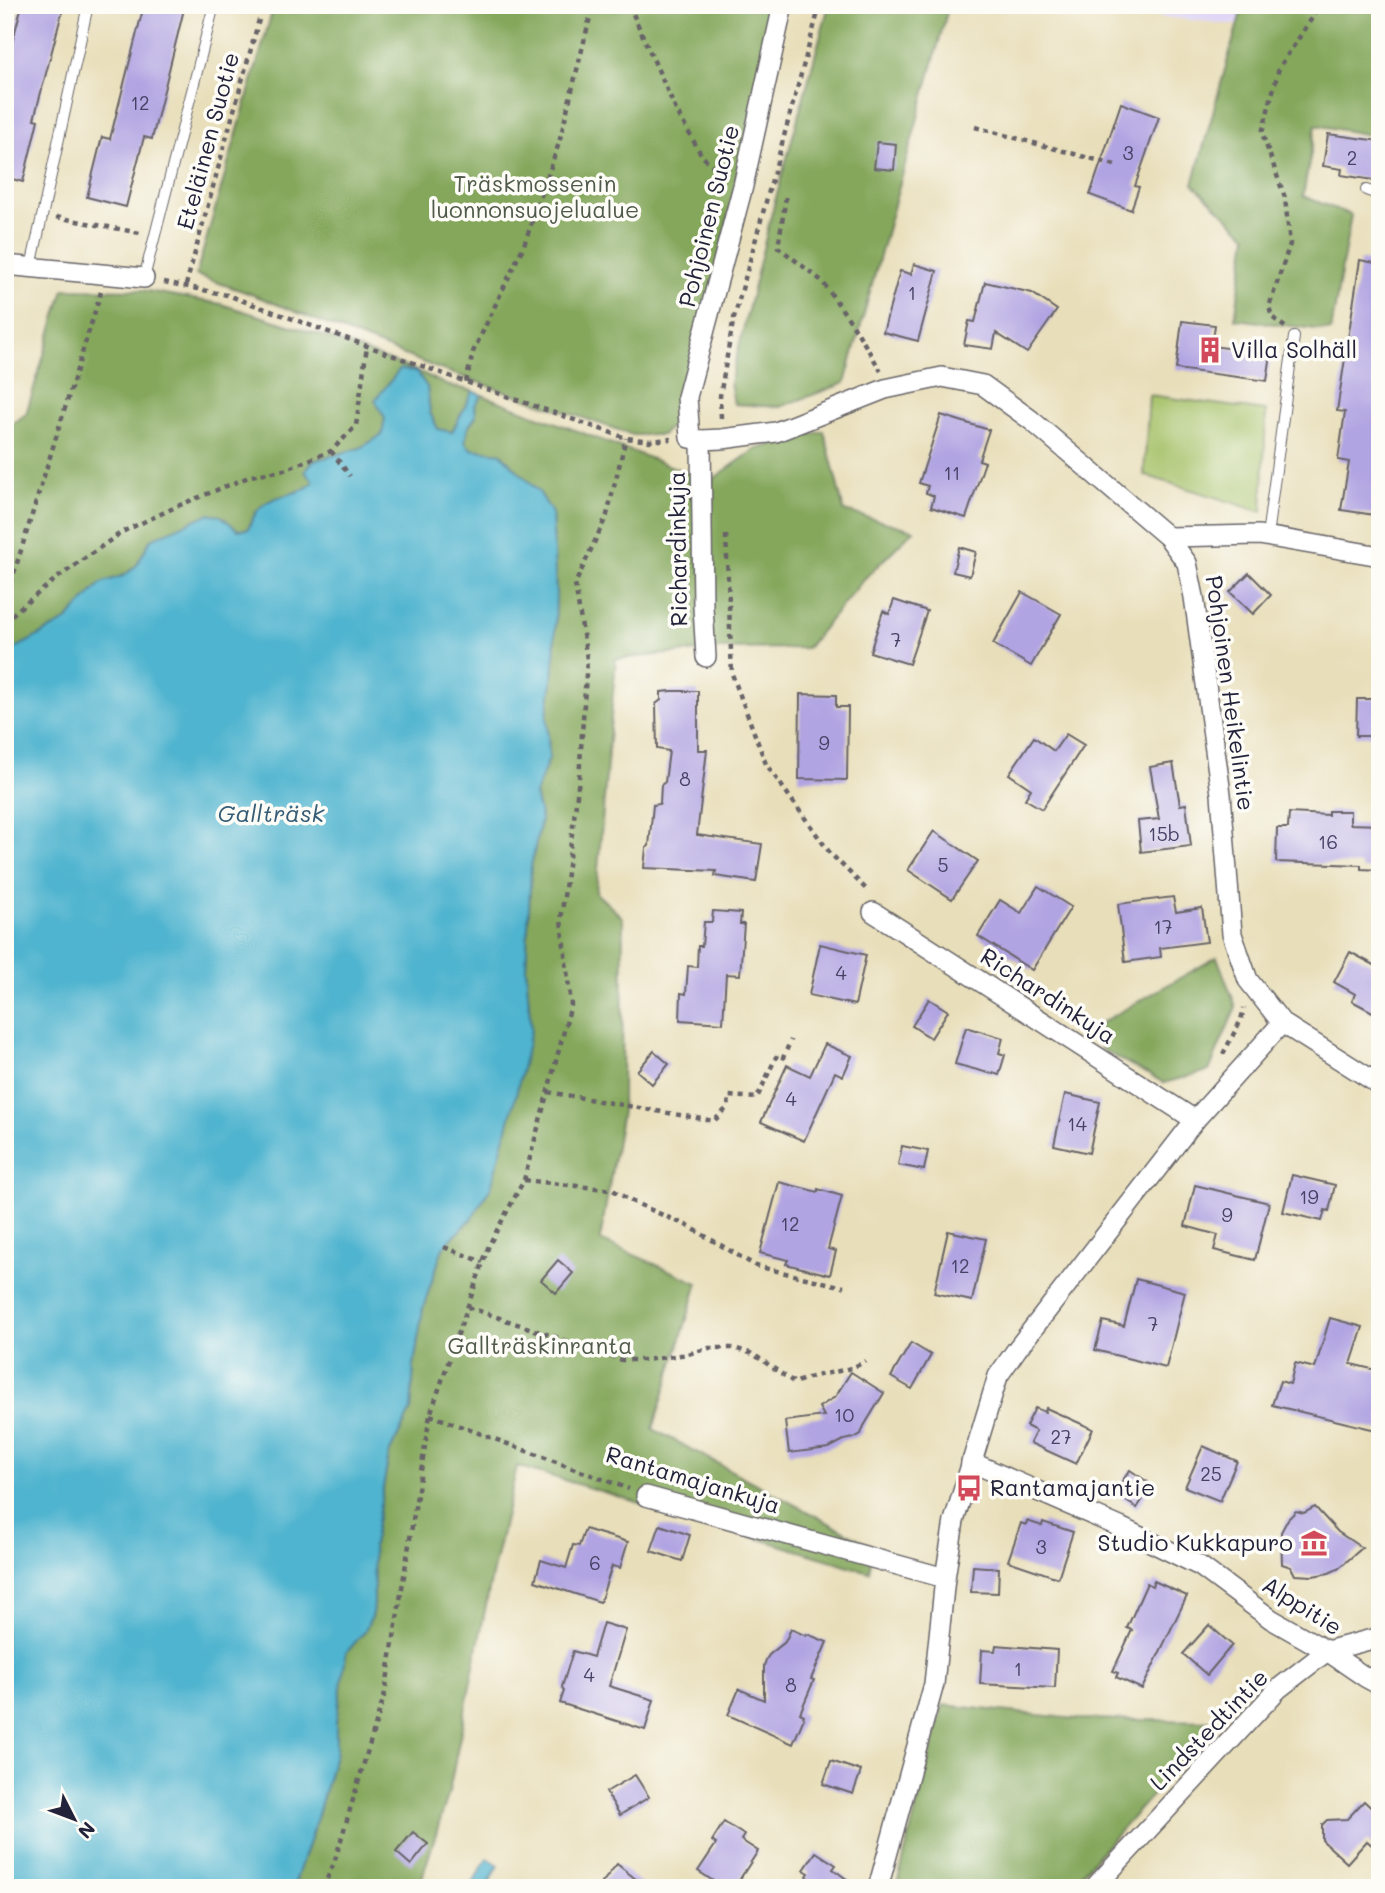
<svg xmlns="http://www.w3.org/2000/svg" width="1385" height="1893" font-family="Mali,sans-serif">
<rect width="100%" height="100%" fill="#fdfcf7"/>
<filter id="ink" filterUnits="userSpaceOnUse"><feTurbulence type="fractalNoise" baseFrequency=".0143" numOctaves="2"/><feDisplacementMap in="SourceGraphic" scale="14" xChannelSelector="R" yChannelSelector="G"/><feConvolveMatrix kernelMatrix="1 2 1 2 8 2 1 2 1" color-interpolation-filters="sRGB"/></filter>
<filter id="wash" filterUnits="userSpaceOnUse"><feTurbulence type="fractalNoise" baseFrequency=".00686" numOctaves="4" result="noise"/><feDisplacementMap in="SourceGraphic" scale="28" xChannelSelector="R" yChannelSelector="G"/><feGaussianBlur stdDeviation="1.57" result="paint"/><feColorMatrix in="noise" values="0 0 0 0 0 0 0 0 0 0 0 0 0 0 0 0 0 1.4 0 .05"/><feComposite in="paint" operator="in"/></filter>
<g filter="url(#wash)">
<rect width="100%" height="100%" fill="#e8deb9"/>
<polygon fill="#dfd5f5" points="1124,5 1243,5 1236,25 1163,17"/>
<polygon fill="#a5c168" stroke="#647252" stroke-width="2" points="1149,395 1266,411 1262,512 1144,475"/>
<g fill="#84a75c" stroke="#53644c" stroke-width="2">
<polygon points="274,5 775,5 720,254 677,421 662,435 633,435 437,368 251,294 196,275"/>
<polygon points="829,5 949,5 845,383 780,407 734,404 730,383 772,212"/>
<polygon points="1243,5 1380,5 1380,137 1316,125 1303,196 1351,215 1331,331 1235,319 1247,236 1193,184"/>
<path d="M64 289 142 290 221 304 327 337 422 373 446 385 473 391 452 432 438 429 430 413 427 387 417 373 385 418 382 435 360 448 313 461 314 481C301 497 274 492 259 509 254 514 251 523 248 529L238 530 221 516 151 539 137 565 125 575 101 583 66 621 5 658V429L26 414Z"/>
<polygon points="482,395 710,481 756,449 824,431 844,511 914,530 864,579 807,648 719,649 616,659 596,893 623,918 622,1111 600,1240 698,1283 653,1429 874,1547 869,1572 517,1466 492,1575 449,1792 419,1888 293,1888 316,1821 336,1751 336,1722 346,1653 365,1631 371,1617 374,1602 373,1545 389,1454 411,1410 414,1365 423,1308 443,1247 471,1219 531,1030 526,968 531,866 541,819 535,794 549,758 547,715 554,668 556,595 552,514 539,492 500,453 470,449 465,442 468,427 476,416 475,405"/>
<polygon points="1217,957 1236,1007 1209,1071 1164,1083 1101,1049 1099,1024"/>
<polygon points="943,1705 1077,1719 1219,1721 1084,1871 1071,1888 896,1888"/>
</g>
<g fill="#50b4cf" stroke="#396b85" stroke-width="2">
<path d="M400 369 417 372 427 387 430 413 438 429 452 432 473 391 482 395 475 405 476 416 468 427 465 442 471 449 500 453 539 492 552 513 556 595 554 668 547 715 549 758 535 794 541 819 531 866 526 968 531 1030 516 1095 491 1187 471 1219 443 1247 423 1308 414 1365 411 1410 389 1454 373 1545 374 1602 371 1617 365 1631 346 1653 336 1722V1751L316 1821 293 1888H5V658L12 650 66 621 101 583 125 575 137 565 151 539 208 514 221 516 238 530 248 529C251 523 254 514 259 509 274 492 302 497 314 481L305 472 313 461 360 448 382 435 385 418 375 400Z"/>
<polygon points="487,1858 499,1865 486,1888 470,1888"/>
</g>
<g id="blocks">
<g fill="#b1a4e2">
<polygon points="22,5 64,5 34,119 38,120 23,182 5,177 5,70"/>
<polygon points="144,5 185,5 152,139 144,137 126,207 87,197 102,137 110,139"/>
<polygon points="1121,103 1159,117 1135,186 1139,187 1131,210 1090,195"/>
<polygon points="1328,134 1380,141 1380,181 1341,175 1342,169 1323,166"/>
<polygon points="877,142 896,144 894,170 874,168"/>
<polygon points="1360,260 1380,264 1380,348 1374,384 1380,385 1380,495 1378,494 1375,515 1341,510 1349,462 1338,460 1345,412 1337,411"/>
<polygon points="914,264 937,271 918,341 883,332 900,271 911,274"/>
<polygon points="985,282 1032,293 1057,310 1027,353 996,333 993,349 964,345 969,321 975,322"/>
<polygon points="1182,321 1215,325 1212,346 1271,354 1267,381 1176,369"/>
<polygon points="941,415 989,430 979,460 985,462 966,518 931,507 934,496 926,493 928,486 919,483"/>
<polygon points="959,547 976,552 970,576 953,572"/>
<polygon points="1249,573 1271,595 1253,614 1230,592"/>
<polygon points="1022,592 1061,614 1031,666 993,644"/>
<polygon points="894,600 927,611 909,664 870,652 883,611 889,614"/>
<polygon points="671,691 698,691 698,750 707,750 697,835 762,844 756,882 715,876 716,871 644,868 646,848 649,846 653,805 660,804 661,785 665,782 669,751 657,749 656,704 661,700 661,692"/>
<polygon points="800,694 836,695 836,707 848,707 847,780 799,779"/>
<polygon points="1357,699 1380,699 1380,736 1356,736"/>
<polygon points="1066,734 1084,745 1042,809 1025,799 1031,789 1009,774 1034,737 1054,751"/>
<polygon points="1173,763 1180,805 1186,804 1191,846 1141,852 1138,821 1159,819 1150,767"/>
<polygon points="1328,811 1350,811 1350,824 1380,825 1380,870 1361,869 1361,865 1276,862 1277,828 1288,828 1289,813 1328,815"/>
<polygon points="934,831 978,861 952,899 908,870"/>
<polygon points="1038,886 1071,907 1032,970 978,936 1000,900 1021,913"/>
<polygon points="1173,897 1176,912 1202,908 1207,942 1160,948 1161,957 1125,962 1118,904"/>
<polygon points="713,911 741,913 740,924 744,924 740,975 726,974 723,1023 680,1020 681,993 686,994 688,966 697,967 698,946 702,946 704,922 712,922"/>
<polygon points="820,944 866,955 855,1005 809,995"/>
<polygon points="1350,952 1380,968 1380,1016 1352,1001 1355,994 1334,982"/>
<polygon points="929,999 948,1011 931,1038 912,1026"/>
<polygon points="966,1027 1003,1038 999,1053 1005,1055 999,1075 993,1073 992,1074 955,1064"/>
<polygon points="825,1044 852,1056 843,1076 835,1072 804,1141 761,1122 787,1065 810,1076"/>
<polygon points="654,1051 669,1064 652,1084 637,1071"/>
<polygon points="1065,1094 1100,1102 1089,1153 1054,1145"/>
<polygon points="902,1146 928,1151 924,1170 898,1165"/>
<polygon points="1292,1175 1335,1185 1329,1211 1325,1210 1322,1221 1283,1212"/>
<polygon points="779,1182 818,1192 818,1189 842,1196 828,1249 836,1251 830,1275 786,1264 788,1260 760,1253"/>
<polygon points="1195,1185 1269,1203 1255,1260 1214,1250 1218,1235 1185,1226"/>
<polygon points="948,1231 986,1239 972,1301 934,1293"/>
<polygon points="558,1260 573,1273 556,1293 541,1280"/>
<polygon points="1136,1279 1185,1292 1166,1368 1095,1350 1103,1321 1124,1326"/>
<polygon points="1330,1318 1363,1327 1351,1364 1380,1371 1380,1431 1272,1405 1280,1381 1290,1384 1295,1363 1315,1368"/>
<polygon points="911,1343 931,1355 912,1389 891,1377"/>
<polygon points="851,1372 884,1393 864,1426 861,1434 854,1438 844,1440 829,1448 789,1453 785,1421 824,1416 819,1407 835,1397"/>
<polygon points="1035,1408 1045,1412 1046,1408 1093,1429 1076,1464 1030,1443 1036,1431 1026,1426"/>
<polygon points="1203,1446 1237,1461 1220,1501 1185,1487"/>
<polygon points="1130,1470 1152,1485 1137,1508 1114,1493"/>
<polygon points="1315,1507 1338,1532 1362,1548 1338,1569 1329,1573 1313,1576 1295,1575 1291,1567 1282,1564 1281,1532 1288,1519 1296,1511 1304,1513"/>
<polygon points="1027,1521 1042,1526 1043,1522 1073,1532 1058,1578 1008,1561 1021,1523 1026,1525"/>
<polygon points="660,1525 690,1535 682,1561 651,1551"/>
<polygon points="585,1529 628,1542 620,1568 612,1566 600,1602 535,1581 541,1560 566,1568 573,1545 579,1546"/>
<polygon points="973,1566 999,1568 998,1593 971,1592"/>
<polygon points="1154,1581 1187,1596 1142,1689 1116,1677 1118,1673 1113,1671 1132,1630 1127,1628 1147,1583 1152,1586"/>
<polygon points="603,1623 626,1630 609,1686 654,1700 645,1730 560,1703 564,1691 562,1687 573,1651 593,1657"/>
<polygon points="1209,1625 1232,1645 1207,1675 1183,1654"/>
<polygon points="791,1629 806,1636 807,1634 827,1642 811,1679 814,1680 800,1713 804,1715 803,1717 804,1718 793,1744 728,1715 739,1689 764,1700 764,1666 766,1660 769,1655 785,1642"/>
<polygon points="996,1645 1057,1650 1055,1688 980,1684 982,1650 995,1651"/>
<polygon points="831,1761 861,1771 853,1794 823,1784"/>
<polygon points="635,1775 649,1797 620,1815 606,1792"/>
<polygon points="1364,1801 1380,1816 1380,1852 1367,1841 1347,1863 1322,1840 1322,1825 1327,1820 1347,1819"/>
<polygon points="724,1822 744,1835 741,1840 758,1851 734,1888 724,1888 698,1871 716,1844 712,1841"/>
<polygon points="413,1832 428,1844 411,1865 396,1852"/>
<polygon points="816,1852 836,1865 833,1869 859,1888 799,1888 809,1873 804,1870"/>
<polygon points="617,1864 647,1888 598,1888"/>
</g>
</g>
</g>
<g filter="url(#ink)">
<use href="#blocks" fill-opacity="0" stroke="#676467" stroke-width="2"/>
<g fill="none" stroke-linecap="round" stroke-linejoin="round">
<g stroke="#676467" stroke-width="12">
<g id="lane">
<polyline points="1366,190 1380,195"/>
<polyline points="31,267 88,5"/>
<polyline points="144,278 214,5"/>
<polyline points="1267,536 1294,337"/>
</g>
</g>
<g stroke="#676467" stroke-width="22">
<g id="street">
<polyline points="783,5 743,186 687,397 690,438 701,440 722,439 776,432 885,389 942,377 983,385 1031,420 1168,537 1187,563 1194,597 1221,794 1232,934 1248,980 1282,1023 1380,1085"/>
<polyline points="5,265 144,278"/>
<polyline points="701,440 703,607 706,657"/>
<polyline points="1168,537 1259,535 1380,556"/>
<polyline points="873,912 1195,1120"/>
<polyline points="971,1462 1120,1527 1200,1566 1271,1619 1327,1651 1365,1677 1380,1685"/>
<polyline points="646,1496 945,1578"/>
<polyline points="878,1888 934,1684 945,1578 954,1521 998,1376 1017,1349 1195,1120 1282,1023"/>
<polyline points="1094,1888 1278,1689 1327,1651 1380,1637"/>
</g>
</g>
<g stroke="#676467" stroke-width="4.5" stroke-dasharray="5 5" stroke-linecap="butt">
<polyline points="629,5 676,110 702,156 725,177"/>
<polyline points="975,127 1115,165"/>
<polyline points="786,197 778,247 822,281 853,325 881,371"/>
<polyline points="56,217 140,233"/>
<polyline points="164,282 227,295 466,382 626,438 650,441 671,439"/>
<polyline points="186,285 263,5"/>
<polyline points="1285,327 1272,317 1269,307 1290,244 1285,198 1262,133 1279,68 1312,18 1317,5"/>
<polyline points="466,382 473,352 524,245 559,143 593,5"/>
<polyline points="721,418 720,396 733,322 820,5"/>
<polyline points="331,451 350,476"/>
<polyline points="726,535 732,674 766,764 830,853 866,889"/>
<polyline points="5,602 101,292"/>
<polyline points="5,623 15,612 57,578 122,532 180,505 251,476 284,470 331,451 356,426 367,346"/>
<polyline points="1223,1054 1241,1020 1244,1008"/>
<polyline points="548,1092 714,1121 728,1107 729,1096 757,1098 776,1057 782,1060 791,1040"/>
<polyline points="524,1180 613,1190 631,1201 690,1227 756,1266 844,1287"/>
<polyline points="444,1247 483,1262"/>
<path d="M468 1307 622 1360H646L688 1354 709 1348H734L753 1354 795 1383C818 1372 844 1374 866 1361"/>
<polyline points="430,1415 629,1489"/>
<polyline points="323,1888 334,1863 385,1693 430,1415 489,1245 524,1180 571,1005 561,920 579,779 587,659 575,584 607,515 626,438"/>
</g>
<use href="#lane" stroke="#fff" stroke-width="10"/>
<use href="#street" stroke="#fff" stroke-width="19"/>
</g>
</g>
<defs>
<g id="building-bare" transform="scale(2.1)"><path d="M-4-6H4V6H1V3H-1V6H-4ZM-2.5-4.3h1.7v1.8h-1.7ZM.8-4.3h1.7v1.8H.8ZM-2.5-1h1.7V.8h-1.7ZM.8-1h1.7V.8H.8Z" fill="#d1495b" stroke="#fdfcf7" stroke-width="2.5" paint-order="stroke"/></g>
<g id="bus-bare" transform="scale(2.1)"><path d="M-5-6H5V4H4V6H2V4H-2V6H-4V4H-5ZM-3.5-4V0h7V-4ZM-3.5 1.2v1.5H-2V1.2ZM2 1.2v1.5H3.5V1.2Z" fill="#d1495b" stroke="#fdfcf7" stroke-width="2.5" paint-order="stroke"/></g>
<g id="museum-bare" transform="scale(2.1)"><path d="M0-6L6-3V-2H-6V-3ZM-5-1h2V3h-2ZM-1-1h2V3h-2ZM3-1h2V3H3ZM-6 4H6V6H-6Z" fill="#d1495b" stroke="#fdfcf7" stroke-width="2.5" paint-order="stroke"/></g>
</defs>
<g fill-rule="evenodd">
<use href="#building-bare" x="1210" y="350"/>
<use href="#bus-bare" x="969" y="1488"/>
<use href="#museum-bare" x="1314" y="1543"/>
</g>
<g text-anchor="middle" stroke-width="7" stroke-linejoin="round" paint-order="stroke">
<g font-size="19" fill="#464265">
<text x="140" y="110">12</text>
<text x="1128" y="160">3</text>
<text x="1352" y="165">2</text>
<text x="912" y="300">1</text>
<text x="952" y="480">11</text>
<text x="896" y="647">7</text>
<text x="824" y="750">9</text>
<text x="685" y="786">8</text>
<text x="1164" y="841">15b</text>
<text x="1328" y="849">16</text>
<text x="943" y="872">5</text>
<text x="1163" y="934">17</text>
<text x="841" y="980">4</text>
<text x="791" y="1106">4</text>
<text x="1077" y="1131">14</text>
<text x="1309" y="1204">19</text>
<text x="1227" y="1222">9</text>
<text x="790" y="1231">12</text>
<text x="960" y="1273">12</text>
<text x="1153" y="1331">7</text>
<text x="844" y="1422">10</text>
<text x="1061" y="1444">27</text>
<text x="1211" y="1481">25</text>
<text x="1041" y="1554">3</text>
<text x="595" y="1570">6</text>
<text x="1018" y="1676">1</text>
<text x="589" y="1682">4</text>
<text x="791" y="1692">8</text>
</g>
<g font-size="23" fill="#22223b" stroke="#fdfcf7">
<text transform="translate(208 141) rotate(-75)" y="8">Eteläinen Suotie</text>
<text transform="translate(709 216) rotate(-76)" y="8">Pohjoinen Suotie</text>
<text transform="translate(678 549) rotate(-91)" y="8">Richardinkuja</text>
<text transform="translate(1230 693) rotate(82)" y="8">Pohjoinen Heikelintie</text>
<text transform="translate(1048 996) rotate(33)" y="8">Richardinkuja</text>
<text transform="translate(693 1480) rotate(17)" y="8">Rantamajankuja</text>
<text transform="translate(1302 1606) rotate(32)" y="8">Alppitie</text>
<text transform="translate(1209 1730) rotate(-46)" y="8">Lindstedtintie</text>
</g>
<g font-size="23" fill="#505a4b" stroke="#fdfcf7">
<text x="535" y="192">Träskmossenin<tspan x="535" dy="26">luonnonsuojelualue</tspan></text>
<text x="540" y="1354">Gallträskinranta</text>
</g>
<g font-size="23" fill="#22223b" stroke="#fdfcf7" text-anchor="start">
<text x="1231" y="358">Villa Solhäll</text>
<text x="990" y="1496">Rantamajantie</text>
<text x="1293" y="1551" text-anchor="end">Studio Kukkapuro</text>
</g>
<g font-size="24" font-style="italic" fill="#345c76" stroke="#fdfcf7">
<text x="271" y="822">Gallträsk</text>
</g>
</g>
<rect width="1385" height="1893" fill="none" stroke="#fdfcf7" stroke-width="28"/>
<g transform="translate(74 1819) rotate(132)" stroke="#fdfcf7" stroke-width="5" paint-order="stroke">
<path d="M0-5L12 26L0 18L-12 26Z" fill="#22223b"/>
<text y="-10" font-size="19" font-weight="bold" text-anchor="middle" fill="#22223b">N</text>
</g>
</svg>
